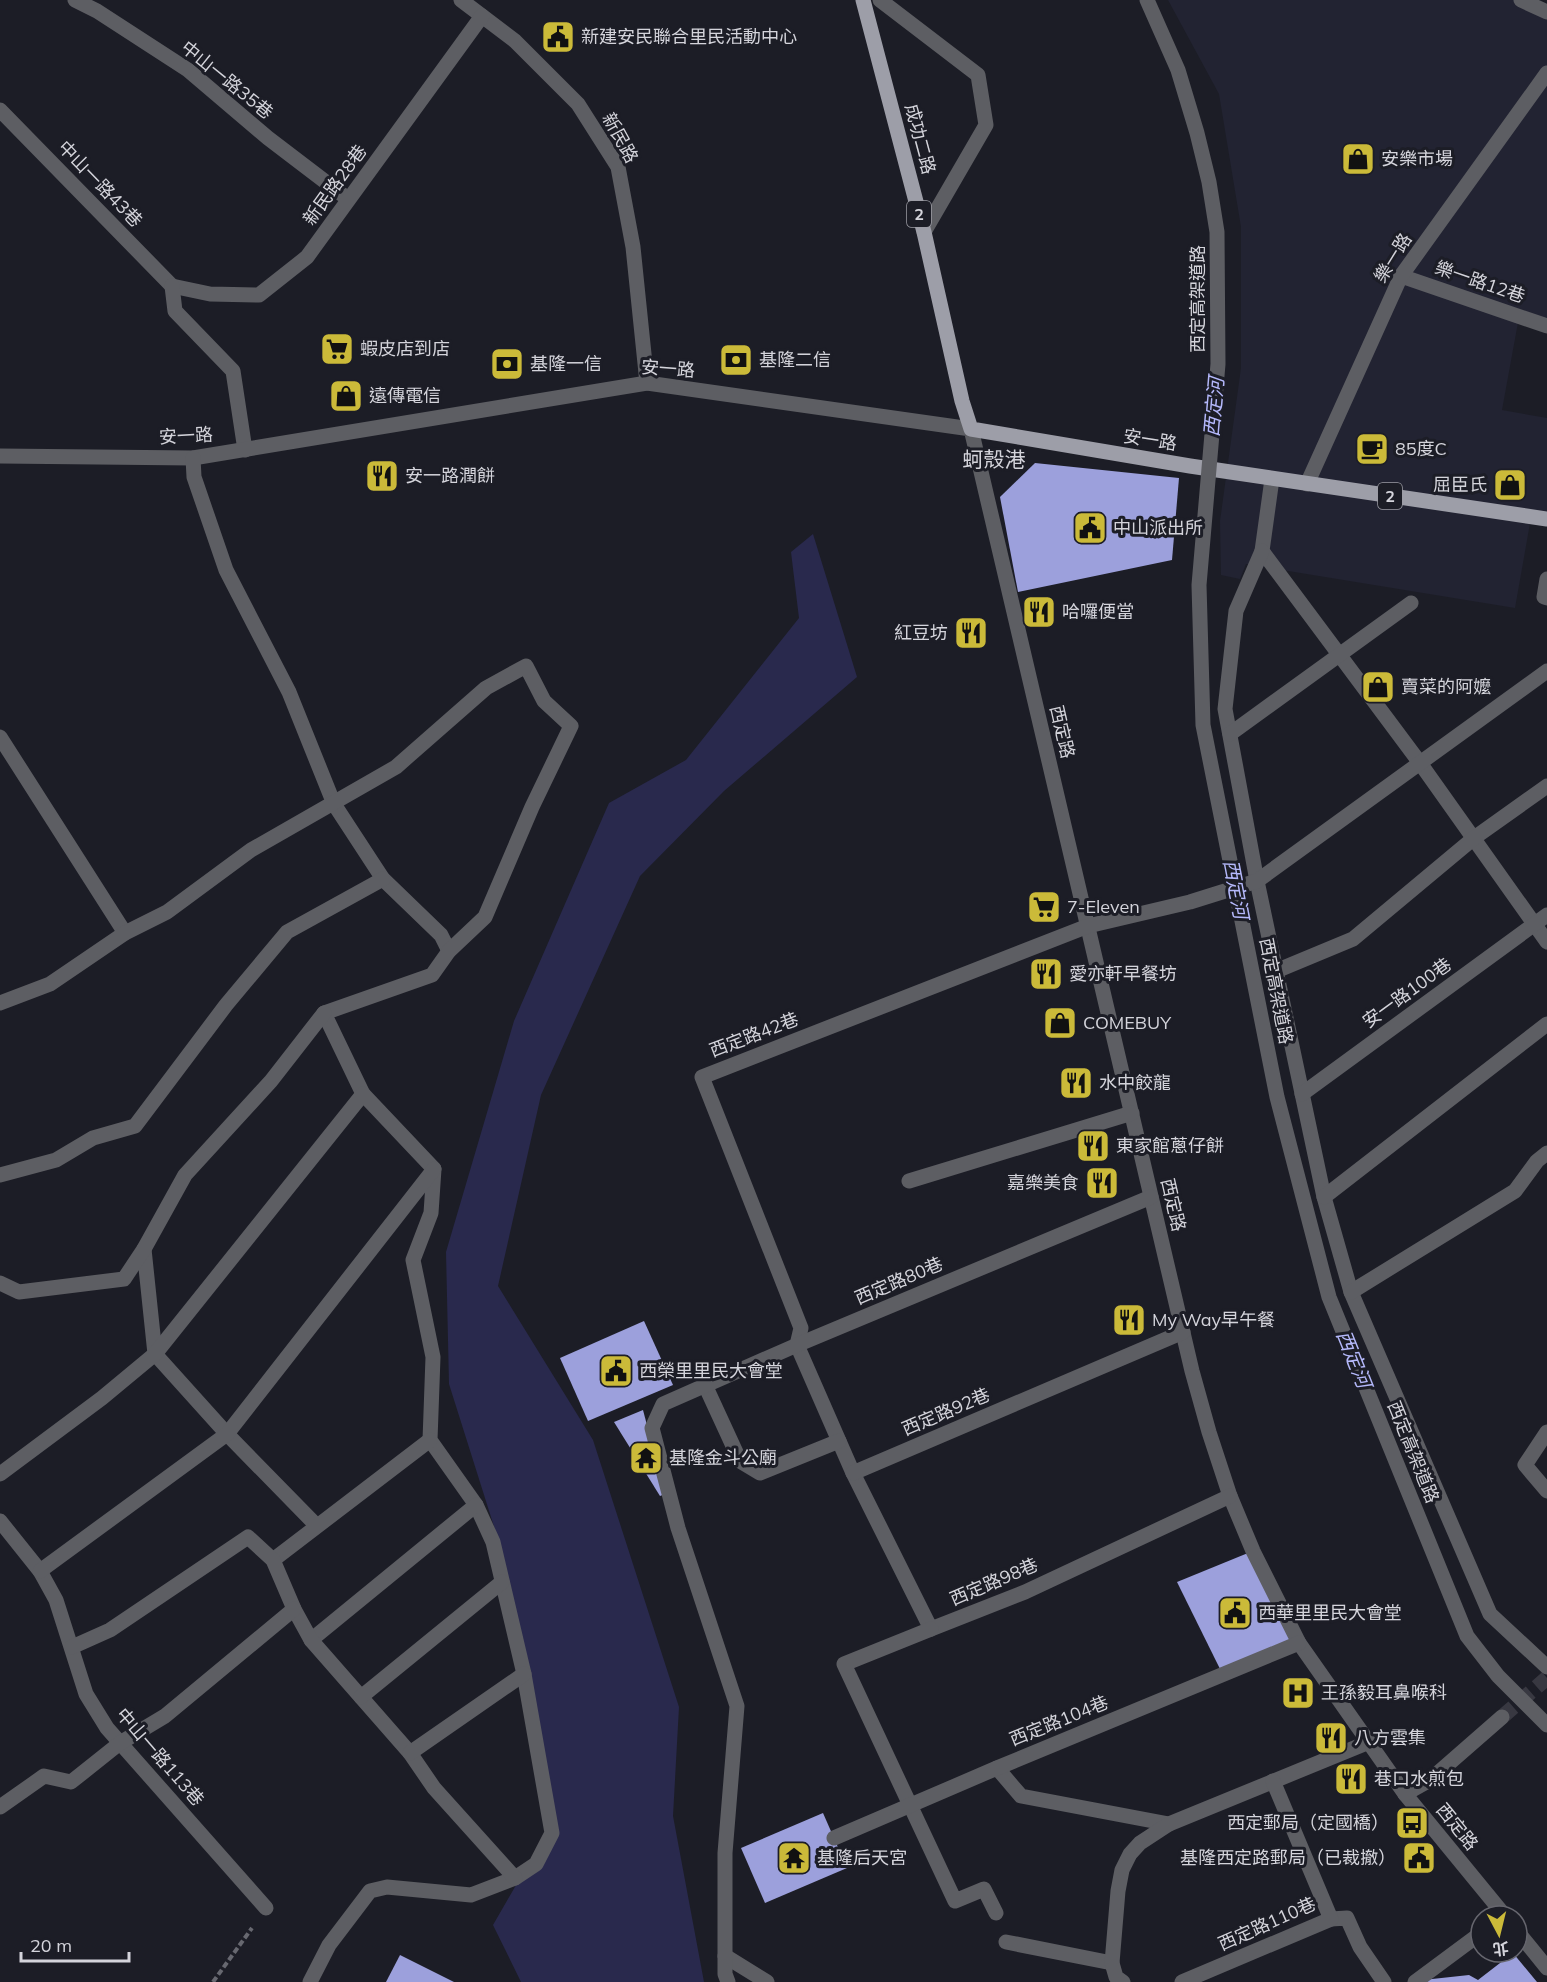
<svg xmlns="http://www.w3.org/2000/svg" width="1547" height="1982" font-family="Mulish,'Noto Sans TC',sans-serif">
<rect width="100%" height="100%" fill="#1c1d26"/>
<polygon fill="#222332" points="1168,0 1521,0 1547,12 1547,326 1519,317 1502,410 1547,418 1547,514 1532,512 1515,608 1246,564 1240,579 1221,575 1220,521 1241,368 1241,227 1219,94"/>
<polygon fill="#29294d" points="813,534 857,677 724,791 640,876 541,1095 498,1286 593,1440 679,1707 673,1816 704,1982 521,1982 493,1925 546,1833 503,1555 449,1384 446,1252 514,1021 609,803 686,760 799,618 791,552"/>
<g fill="#9ca0dc">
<polygon points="1035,463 1179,478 1172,560 1018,592 1000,497"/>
<polygon points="644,1321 673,1385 588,1421 560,1358"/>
<polygon points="643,1410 665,1494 660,1496 614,1422"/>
<polygon points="1248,1553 1293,1643 1222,1673 1177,1582"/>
<polygon points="823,1813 847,1868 765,1903 741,1848"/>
<polygon points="1513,1953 1537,1982 1421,1982 1423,1980 1469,1975 1478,1980"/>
<polygon points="400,1955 454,1982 386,1982"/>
</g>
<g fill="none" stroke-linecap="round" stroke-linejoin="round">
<polyline stroke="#383841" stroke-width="15" stroke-dasharray="15 8" stroke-linecap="butt" points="1502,1717 1547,1678"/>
<polyline stroke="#676870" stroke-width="4" stroke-dasharray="6 3" stroke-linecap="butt" points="213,1982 252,1928"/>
<g stroke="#5d5e63" stroke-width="15">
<polyline points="75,0 97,11 188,70 268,138 348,199"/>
<polyline points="461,0 515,41 578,104 618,167 633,247 647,383"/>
<polyline points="880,0 978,75 986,125 924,232"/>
<polyline points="1521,0 1547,12"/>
<polyline points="0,110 172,286"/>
<polyline points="1401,276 1547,326"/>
<polyline points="172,286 210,294 259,295 307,257 482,16"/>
<polyline points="172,286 175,311 233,371 245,450"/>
<polyline points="0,456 193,458 647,383 971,429 1192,1371 1209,1432 1230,1496 1253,1551 1299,1643 1405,1794 1505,1916"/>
<polyline points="193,458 194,477 226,570 289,692 334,804 383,879 441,935 449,951"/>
<polyline points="1272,479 1262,551 1420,763 1547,942"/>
<polyline points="1307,484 1401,276 1547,73"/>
<polyline points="1262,551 1236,611 1225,709 1257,881 1324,1197 1351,1292 1490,1614 1547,1667"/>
<polyline points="1547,579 1544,597 1547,598"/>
<polyline points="1230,734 1411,603"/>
<polyline points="0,737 125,933"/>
<polyline points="1276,971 1353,939 1474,838 1547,786"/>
<polyline points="0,1003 50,984 125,933 167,912 251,850 396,767 486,688 526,666 544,701 571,726 532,807 485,917 449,951 432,975 324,1013 363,1094"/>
<polyline points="1302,1094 1547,915"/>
<polyline points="0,1175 56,1160 93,1138 135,1126 226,1005 287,932 383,879"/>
<polyline points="909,1181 1132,1113"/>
<polyline points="1324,1197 1547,1024"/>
<polyline points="144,1249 155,1354 227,1434 316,1525"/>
<polyline points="0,1283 19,1292 124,1279 144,1249 185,1175 271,1081 324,1013"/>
<polyline points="1351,1292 1515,1191 1537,1161 1547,1153"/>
<polyline points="797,1345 801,1328 702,1077 1088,926 1190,902 1257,881 1547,671"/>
<polyline points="797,1345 853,1473 931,1629 1025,1592 1230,1496"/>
<polyline points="705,1385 740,1461 760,1473 839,1441"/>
<polyline points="1547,1432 1525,1465 1547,1491"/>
<polyline points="853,1473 1183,1332"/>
<polyline points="0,1474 102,1398 155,1354 363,1094 434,1169 431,1213 413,1260 433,1357 430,1440 476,1505 493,1542 524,1674 552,1833 536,1864 515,1878 471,1895 387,1887 370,1891 329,1945 310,1982"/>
<polyline points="0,1521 40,1571 56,1600 86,1694 107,1728 266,1908"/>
<polyline points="273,1560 430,1440"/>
<polyline points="40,1571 227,1434 434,1169"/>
<polyline points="931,1629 844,1664 955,1901 984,1889 996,1913"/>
<polyline points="311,1640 476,1505"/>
<polyline points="72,1647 110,1630 248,1537 273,1560 294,1609 311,1640 410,1753 434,1788 515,1878"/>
<polyline points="361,1697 502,1582"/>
<polyline points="410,1753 524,1674"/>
<polyline points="997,1768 1021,1796 1169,1824"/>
<polyline points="1405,1794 1430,1780 1502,1717"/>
<polyline points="0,1807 44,1776 71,1782 120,1743 165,1716 294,1609"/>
<polyline points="834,1838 997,1768 1299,1643"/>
<polyline points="1331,1919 1347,1918 1360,1947 1384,1982"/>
<polyline points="1517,1931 1547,1968"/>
<polyline points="1006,1942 1112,1963"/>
<polyline points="725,1956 767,1982"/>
<polyline points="728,1982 725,1974 725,1853 737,1706 678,1528 652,1428 663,1404 797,1345 1151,1197"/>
<polyline points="1123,1982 1116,1977 1112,1963 1118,1891 1122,1870 1130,1854 1140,1843 1169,1824 1369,1742"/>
<polyline points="1182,1982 1331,1919 1273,1781"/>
<polyline points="1415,1982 1481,1933"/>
</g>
<polyline stroke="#9d9ea8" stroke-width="15" points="863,0 924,232 962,401 971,429 1190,466 1547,519"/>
<polyline stroke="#5d5e63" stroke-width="15" points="1147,0 1178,70 1197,133 1209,182 1217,232 1218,364 1199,585 1203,725 1277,1097 1329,1297 1467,1636 1498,1676 1547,1725"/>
</g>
<defs>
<g id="civic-square" transform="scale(1.725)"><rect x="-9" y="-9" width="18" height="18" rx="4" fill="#cbba39" stroke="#1c1d26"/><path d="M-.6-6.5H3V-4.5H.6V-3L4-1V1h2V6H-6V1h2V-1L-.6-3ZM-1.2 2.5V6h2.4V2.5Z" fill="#111"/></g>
<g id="shop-square" transform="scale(1.725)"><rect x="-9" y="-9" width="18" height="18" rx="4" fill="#cbba39" stroke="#1c1d26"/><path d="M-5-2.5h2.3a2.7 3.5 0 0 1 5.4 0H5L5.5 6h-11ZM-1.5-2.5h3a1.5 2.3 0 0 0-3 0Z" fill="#111"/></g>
<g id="supermarket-square" transform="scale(1.725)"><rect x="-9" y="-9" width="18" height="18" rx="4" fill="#cbba39" stroke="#1c1d26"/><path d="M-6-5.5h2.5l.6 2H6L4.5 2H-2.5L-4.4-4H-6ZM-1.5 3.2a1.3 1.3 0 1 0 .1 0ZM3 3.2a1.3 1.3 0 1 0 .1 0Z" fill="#111"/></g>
<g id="bank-square" transform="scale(1.725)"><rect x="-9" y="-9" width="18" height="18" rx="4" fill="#cbba39" stroke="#1c1d26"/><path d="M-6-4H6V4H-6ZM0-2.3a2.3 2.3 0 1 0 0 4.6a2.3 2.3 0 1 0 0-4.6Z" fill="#111"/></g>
<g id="cafe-square" transform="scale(1.725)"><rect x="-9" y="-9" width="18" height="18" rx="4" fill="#cbba39" stroke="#1c1d26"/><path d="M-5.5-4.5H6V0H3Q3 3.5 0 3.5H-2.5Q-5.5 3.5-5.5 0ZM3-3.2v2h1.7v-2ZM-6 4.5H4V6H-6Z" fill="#111"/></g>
<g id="restaurant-square" transform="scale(1.725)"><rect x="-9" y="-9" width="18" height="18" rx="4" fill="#cbba39" stroke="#1c1d26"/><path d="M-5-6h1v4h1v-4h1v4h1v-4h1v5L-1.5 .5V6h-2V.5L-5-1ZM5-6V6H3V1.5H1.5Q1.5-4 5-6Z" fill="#111"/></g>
<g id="temple-square" transform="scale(1.725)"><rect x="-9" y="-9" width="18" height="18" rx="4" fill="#cbba39" stroke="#1c1d26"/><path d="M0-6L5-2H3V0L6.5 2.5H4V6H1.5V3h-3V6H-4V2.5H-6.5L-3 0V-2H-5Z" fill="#111"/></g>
<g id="hospital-square" transform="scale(1.725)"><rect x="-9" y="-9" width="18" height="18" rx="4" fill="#cbba39" stroke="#1c1d26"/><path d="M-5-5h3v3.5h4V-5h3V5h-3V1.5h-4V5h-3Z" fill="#111"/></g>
<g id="bus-square" transform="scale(1.725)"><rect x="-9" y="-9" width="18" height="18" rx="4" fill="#cbba39" stroke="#1c1d26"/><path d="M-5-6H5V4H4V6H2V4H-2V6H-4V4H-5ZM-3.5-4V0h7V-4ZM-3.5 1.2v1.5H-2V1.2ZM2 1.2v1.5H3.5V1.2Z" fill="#111"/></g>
</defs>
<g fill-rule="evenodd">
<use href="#civic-square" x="558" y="37"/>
<use href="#shop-square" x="1358" y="159"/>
<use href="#supermarket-square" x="337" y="349"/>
<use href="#bank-square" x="736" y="360"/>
<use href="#bank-square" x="507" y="364"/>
<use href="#shop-square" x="346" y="396"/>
<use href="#cafe-square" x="1372" y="449"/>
<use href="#restaurant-square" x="382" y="476"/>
<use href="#shop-square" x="1510" y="485"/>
<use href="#civic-square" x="1090" y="528"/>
<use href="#restaurant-square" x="1039" y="612"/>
<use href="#restaurant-square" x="971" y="633"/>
<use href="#shop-square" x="1378" y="687"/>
<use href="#supermarket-square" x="1044" y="907"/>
<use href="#restaurant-square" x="1046" y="974"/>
<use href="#shop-square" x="1060" y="1023"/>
<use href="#restaurant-square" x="1076" y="1083"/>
<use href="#restaurant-square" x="1093" y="1146"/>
<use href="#restaurant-square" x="1102" y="1183"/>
<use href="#restaurant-square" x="1129" y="1320"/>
<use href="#civic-square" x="616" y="1371"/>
<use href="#temple-square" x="646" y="1458"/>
<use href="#civic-square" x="1235" y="1613"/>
<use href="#hospital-square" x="1298" y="1693"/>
<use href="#restaurant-square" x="1331" y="1738"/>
<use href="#restaurant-square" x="1351" y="1779"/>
<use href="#bus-square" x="1412" y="1823"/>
<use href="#temple-square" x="794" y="1858"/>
<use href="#civic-square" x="1419" y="1858"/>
</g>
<g text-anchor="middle" stroke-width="6" stroke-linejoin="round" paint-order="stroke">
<g fill="#1c1d26" stroke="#9d9da5" stroke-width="1.5">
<rect x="907" y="201" width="24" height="26" rx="4.5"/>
<rect x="1378" y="483" width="24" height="26" rx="4.5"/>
</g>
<g font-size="16" font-weight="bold" fill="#d4d4db">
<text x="919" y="220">2</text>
<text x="1390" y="502">2</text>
</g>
<g font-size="18" fill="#d4d4db" stroke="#1c1d26" text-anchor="start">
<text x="581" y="43">新建安民聯合里民活動中心</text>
<text x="1381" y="165">安樂市場</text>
<text x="360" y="355">蝦皮店到店</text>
<text x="759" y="366">基隆二信</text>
<text x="530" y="370">基隆一信</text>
<text x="369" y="402">遠傳電信</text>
<text x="1395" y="455">85度C</text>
<text x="405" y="482">安一路潤餅</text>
<text x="1487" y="491" text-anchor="end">屈臣氏</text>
<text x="1113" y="534">中山派出所</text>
<text x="1062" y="618">哈囉便當</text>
<text x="948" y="639" text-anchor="end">紅豆坊</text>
<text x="1401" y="693">賣菜的阿嬤</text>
<text x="1067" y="913">7-Eleven</text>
<text x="1069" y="980">愛亦軒早餐坊</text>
<text x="1083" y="1029">COMEBUY</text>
<text x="1099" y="1089">水中餃龍</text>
<text x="1116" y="1152">東家館蔥仔餅</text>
<text x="1079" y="1189" text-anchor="end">嘉樂美食</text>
<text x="1152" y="1326">My Way早午餐</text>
<text x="639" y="1377">西榮里里民大會堂</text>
<text x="669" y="1464">基隆金斗公廟</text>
<text x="1258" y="1619">西華里里民大會堂</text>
<text x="1321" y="1699">王孫毅耳鼻喉科</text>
<text x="1354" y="1744">八方雲集</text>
<text x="1374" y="1785">巷口水煎包</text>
<text x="1389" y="1829" text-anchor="end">西定郵局（定國橋）</text>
<text x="817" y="1864">基隆后天宮</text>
<text x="1396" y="1864" text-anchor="end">基隆西定路郵局（已裁撤）</text>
</g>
<g font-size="18" fill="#d4d4db" stroke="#1c1d26">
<text transform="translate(227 80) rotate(39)" y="6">中山一路35巷</text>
<text transform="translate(620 138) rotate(61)" y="6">新民路</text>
<text transform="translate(920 139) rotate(75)" y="6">成功二路</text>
<text transform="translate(100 184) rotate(46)" y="6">中山一路43巷</text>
<text transform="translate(335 185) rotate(-54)" y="6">新民路28巷</text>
<text transform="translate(1393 258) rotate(-58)" y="6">樂一路</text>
<text transform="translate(1480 282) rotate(19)" y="6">樂一路12巷</text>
<text transform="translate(1198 299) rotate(-90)" y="6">西定高架道路</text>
<text transform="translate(668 369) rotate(4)" y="6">安一路</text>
<text transform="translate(186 436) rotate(-3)" y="6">安一路</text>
<text transform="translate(1150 440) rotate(9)" y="6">安一路</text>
<text transform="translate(1062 732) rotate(77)" y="6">西定路</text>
<text transform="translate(1276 991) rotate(79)" y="6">西定高架道路</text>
<text transform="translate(1407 993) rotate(-36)" y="6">安一路100巷</text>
<text transform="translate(754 1035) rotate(-21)" y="6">西定路42巷</text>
<text transform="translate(1173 1205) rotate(77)" y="6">西定路</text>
<text transform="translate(899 1281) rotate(-23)" y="6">西定路80巷</text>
<text transform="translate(946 1412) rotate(-23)" y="6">西定路92巷</text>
<text transform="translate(1413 1452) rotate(68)" y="6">西定高架道路</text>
<text transform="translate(994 1582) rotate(-23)" y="6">西定路98巷</text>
<text transform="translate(1059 1721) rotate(-22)" y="6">西定路104巷</text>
<text transform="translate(160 1757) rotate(49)" y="6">中山一路113巷</text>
<text transform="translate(1457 1827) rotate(51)" y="6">西定路</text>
<text transform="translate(1267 1924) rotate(-24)" y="6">西定路110巷</text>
</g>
<g font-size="20" font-style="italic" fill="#b4b8fa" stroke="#1c1d26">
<text transform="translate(1214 407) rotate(-85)" y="7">西定河</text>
<text transform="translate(1236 889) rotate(79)" y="7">西定河</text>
<text transform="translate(1354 1359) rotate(68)" y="7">西定河</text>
</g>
<g font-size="21" fill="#d4d4db" stroke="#1c1d26">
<text x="994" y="467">蚵殼港</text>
</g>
</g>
<g transform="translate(1499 1934) rotate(173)"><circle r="28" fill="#1c1d26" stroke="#66666e" stroke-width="1.5"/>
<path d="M0-4.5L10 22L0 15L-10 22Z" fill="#cbba39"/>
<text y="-9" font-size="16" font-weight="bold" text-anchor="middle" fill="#d4d4db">北</text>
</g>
<path d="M21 1952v9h108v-9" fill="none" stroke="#d4d4db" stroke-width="3"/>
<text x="30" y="1952" font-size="18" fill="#d4d4db" stroke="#1c1d26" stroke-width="4.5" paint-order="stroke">20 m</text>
</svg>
